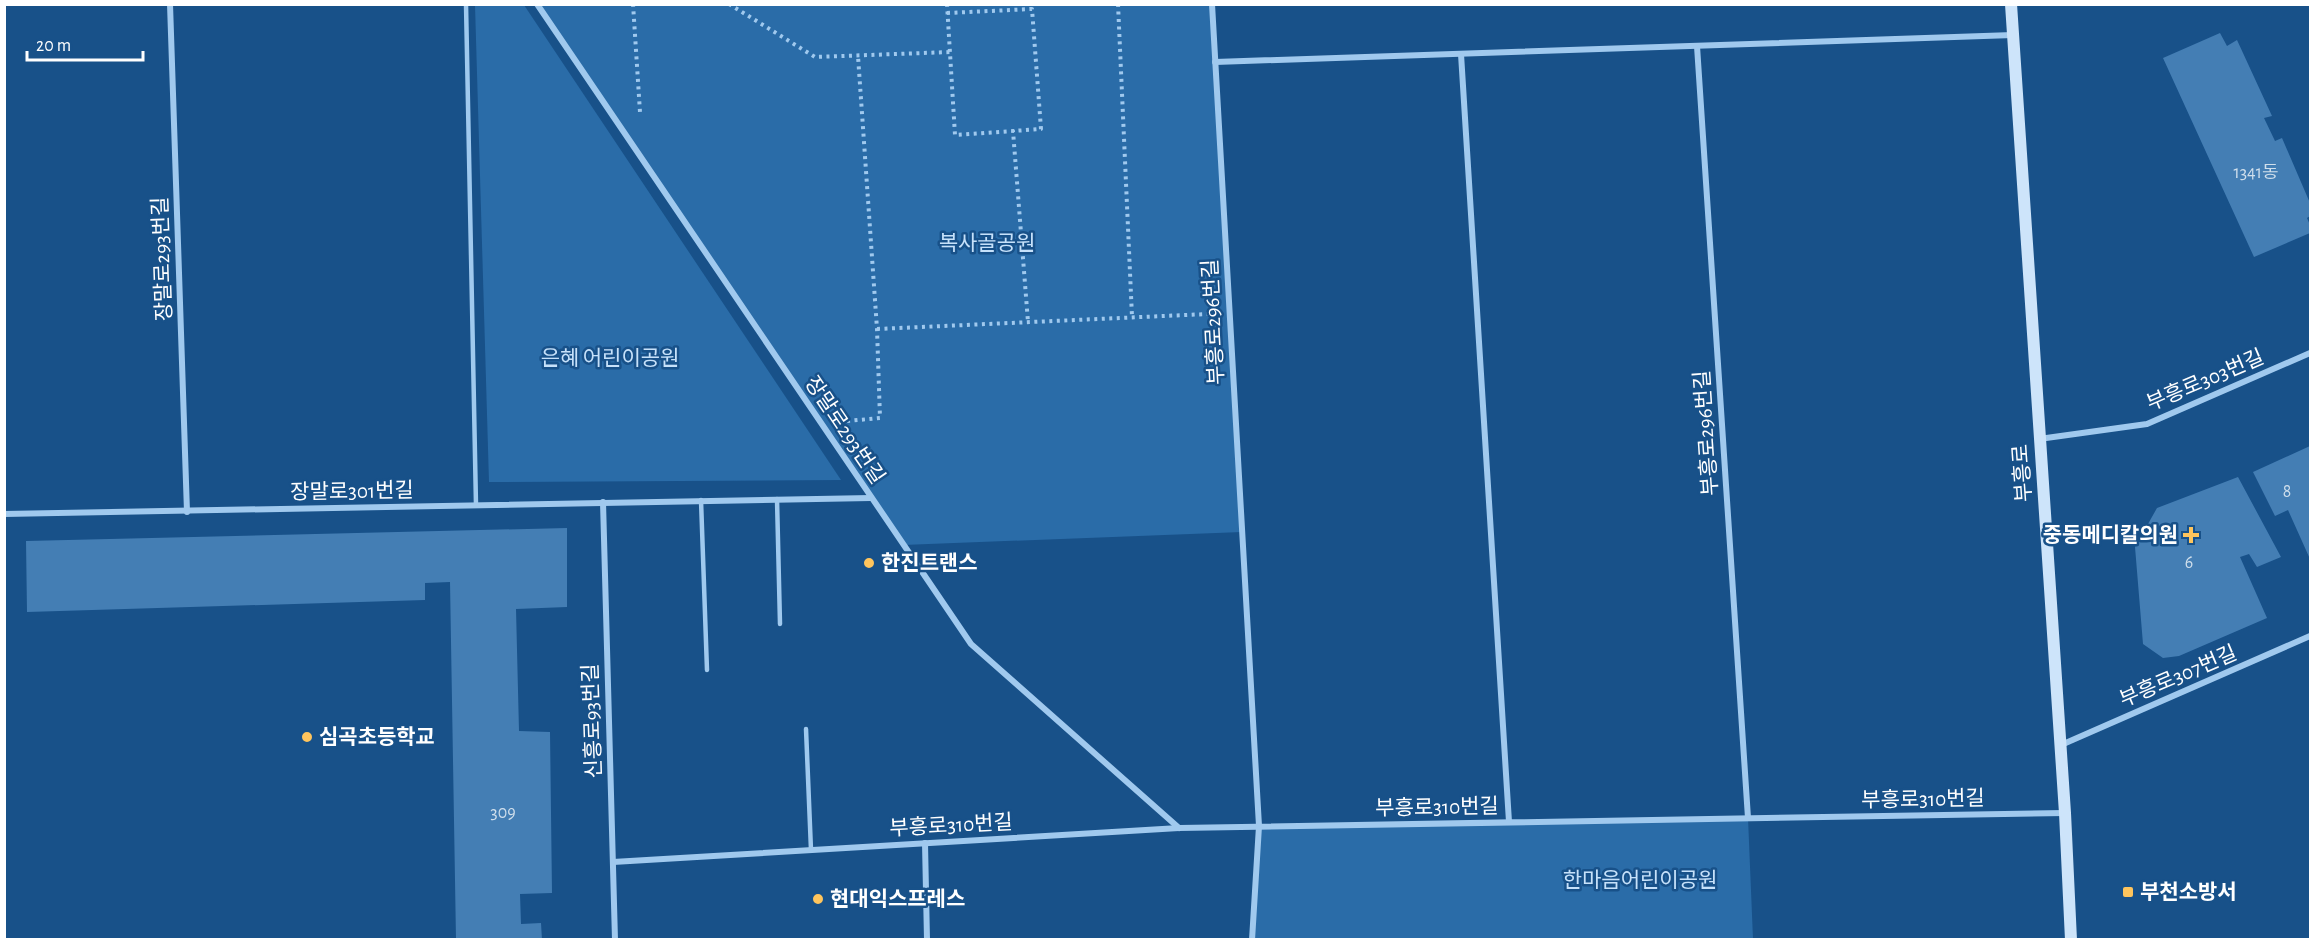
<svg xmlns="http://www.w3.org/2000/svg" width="2315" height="944" font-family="'Alegreya Sans','Noto Sans KR',sans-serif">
<rect width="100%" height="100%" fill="#185189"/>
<g fill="#2a6ca8">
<polygon points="475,5 524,5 841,480 489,482"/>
<polygon points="536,5 1213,5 1242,532 903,545"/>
<polygon points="1748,818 1753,939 1252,940 1259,826"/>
</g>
<g fill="#447eb4">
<polygon points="2220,33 2227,46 2237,40 2272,116 2264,118 2275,141 2282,138 2310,203 2310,216 2307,218 2310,225 2310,233 2254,257 2163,58"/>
<polygon points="2310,446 2310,559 2288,510 2275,516 2253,472"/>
<polygon points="2238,477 2281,557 2257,567 2249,554 2240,557 2267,618 2179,656 2163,658 2143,644 2135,547 2157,508"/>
<polygon points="567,528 567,607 516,609 519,731 550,732 552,893 520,894 521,924 541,923 542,940 456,940 450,582 425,583 425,600 27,612 26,541"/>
</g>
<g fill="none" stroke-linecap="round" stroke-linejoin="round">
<g stroke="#a0c9ee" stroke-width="4" stroke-dasharray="3 4.5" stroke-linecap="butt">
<polyline points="633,4 640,112"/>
<polyline points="729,4 815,57 950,52"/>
<polyline points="947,4 955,135 1013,131 1028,322"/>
<polyline points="1118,4 1132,317"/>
<polyline points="947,13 1032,9 1041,129 1013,131"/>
<polyline points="877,329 1208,314"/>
<polyline points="847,421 880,418 877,329 858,56"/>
</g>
<g stroke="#a0c9ee" stroke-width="4.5">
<polyline points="466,4 476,505"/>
<polyline points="777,499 780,624"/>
<polyline points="701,500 707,670"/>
<polyline points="806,729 811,850"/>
</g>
<g stroke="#a0c9ee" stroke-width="6">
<polyline points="170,4 187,512"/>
<polyline points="537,4 971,644 1179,828"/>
<polyline points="1212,4 1259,826 1252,940"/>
<polyline points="1697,46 1748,818"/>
<polyline points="1461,54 1509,822"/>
<polyline points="1215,62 2013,35"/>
<polyline points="2039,439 2147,424 2310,353"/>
<polyline points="603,502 615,940"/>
<polyline points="4,514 871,498"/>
<polyline points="2061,745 2310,636"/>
<polyline points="925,843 927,940"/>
<polyline points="613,862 1179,828 2065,813"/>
</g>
<polyline stroke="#cde4fa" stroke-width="12" points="2011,4 2065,813 2071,940"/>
</g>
<g fill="#ffc55d" stroke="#185189" stroke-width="2">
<path d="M2188 526h6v6h6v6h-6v6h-6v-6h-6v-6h6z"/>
<circle cx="869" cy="563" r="6"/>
<circle cx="307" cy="737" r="6"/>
<rect x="2122" y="886" width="12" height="12" rx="3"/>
<circle cx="818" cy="899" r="6"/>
</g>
<g text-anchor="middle" stroke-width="5" stroke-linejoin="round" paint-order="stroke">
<g font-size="18" fill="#d0dfec">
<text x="2256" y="178">1341동</text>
<text x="2287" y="497">8</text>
<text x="2189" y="568">6</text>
<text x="503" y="818">309</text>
</g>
<g font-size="21" fill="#c6e1fa" stroke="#185189">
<text x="987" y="250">복사골공원</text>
<text x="610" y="365">은혜 어린이공원</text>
<text x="1640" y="887">한마음어린이공원</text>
</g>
<g font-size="21" fill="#fff" stroke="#185189">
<text transform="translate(162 259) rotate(-92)" y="7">장말로293번길</text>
<text transform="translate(1213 322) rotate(-93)" y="7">부흥로296번길</text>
<text transform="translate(2205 380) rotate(-23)" y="7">부흥로303번길</text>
<text transform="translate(845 430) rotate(56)" y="7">장말로293번길</text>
<text transform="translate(1706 433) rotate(-94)" y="7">부흥로296번길</text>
<text transform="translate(2022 473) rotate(-94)" y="7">부흥로</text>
<text transform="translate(352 491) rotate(-1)" y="7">장말로301번길</text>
<text transform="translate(2178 676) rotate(-23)" y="7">부흥로307번길</text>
<text transform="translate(592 721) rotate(-92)" y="7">신흥로93번길</text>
<text transform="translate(1923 799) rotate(-1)" y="7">부흥로310번길</text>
<text transform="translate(1437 807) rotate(-1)" y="7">부흥로310번길</text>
<text transform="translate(951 825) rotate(-3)" y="7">부흥로310번길</text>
</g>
<g font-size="21" font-weight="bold" fill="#fff" stroke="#185189" text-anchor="start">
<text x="2178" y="542" text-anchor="end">중동메디칼의원</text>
<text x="881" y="570">한진트랜스</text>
<text x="319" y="744">심곡초등학교</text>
<text x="2140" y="899">부천소방서</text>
<text x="830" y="906">현대익스프레스</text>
</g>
</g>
<rect width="2315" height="944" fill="none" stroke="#ffffff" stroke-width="12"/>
<path d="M27 51v9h116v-9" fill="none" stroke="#ffffff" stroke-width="3"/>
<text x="36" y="51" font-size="18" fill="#ffffff" stroke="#185189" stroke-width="4.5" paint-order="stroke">20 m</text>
</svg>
